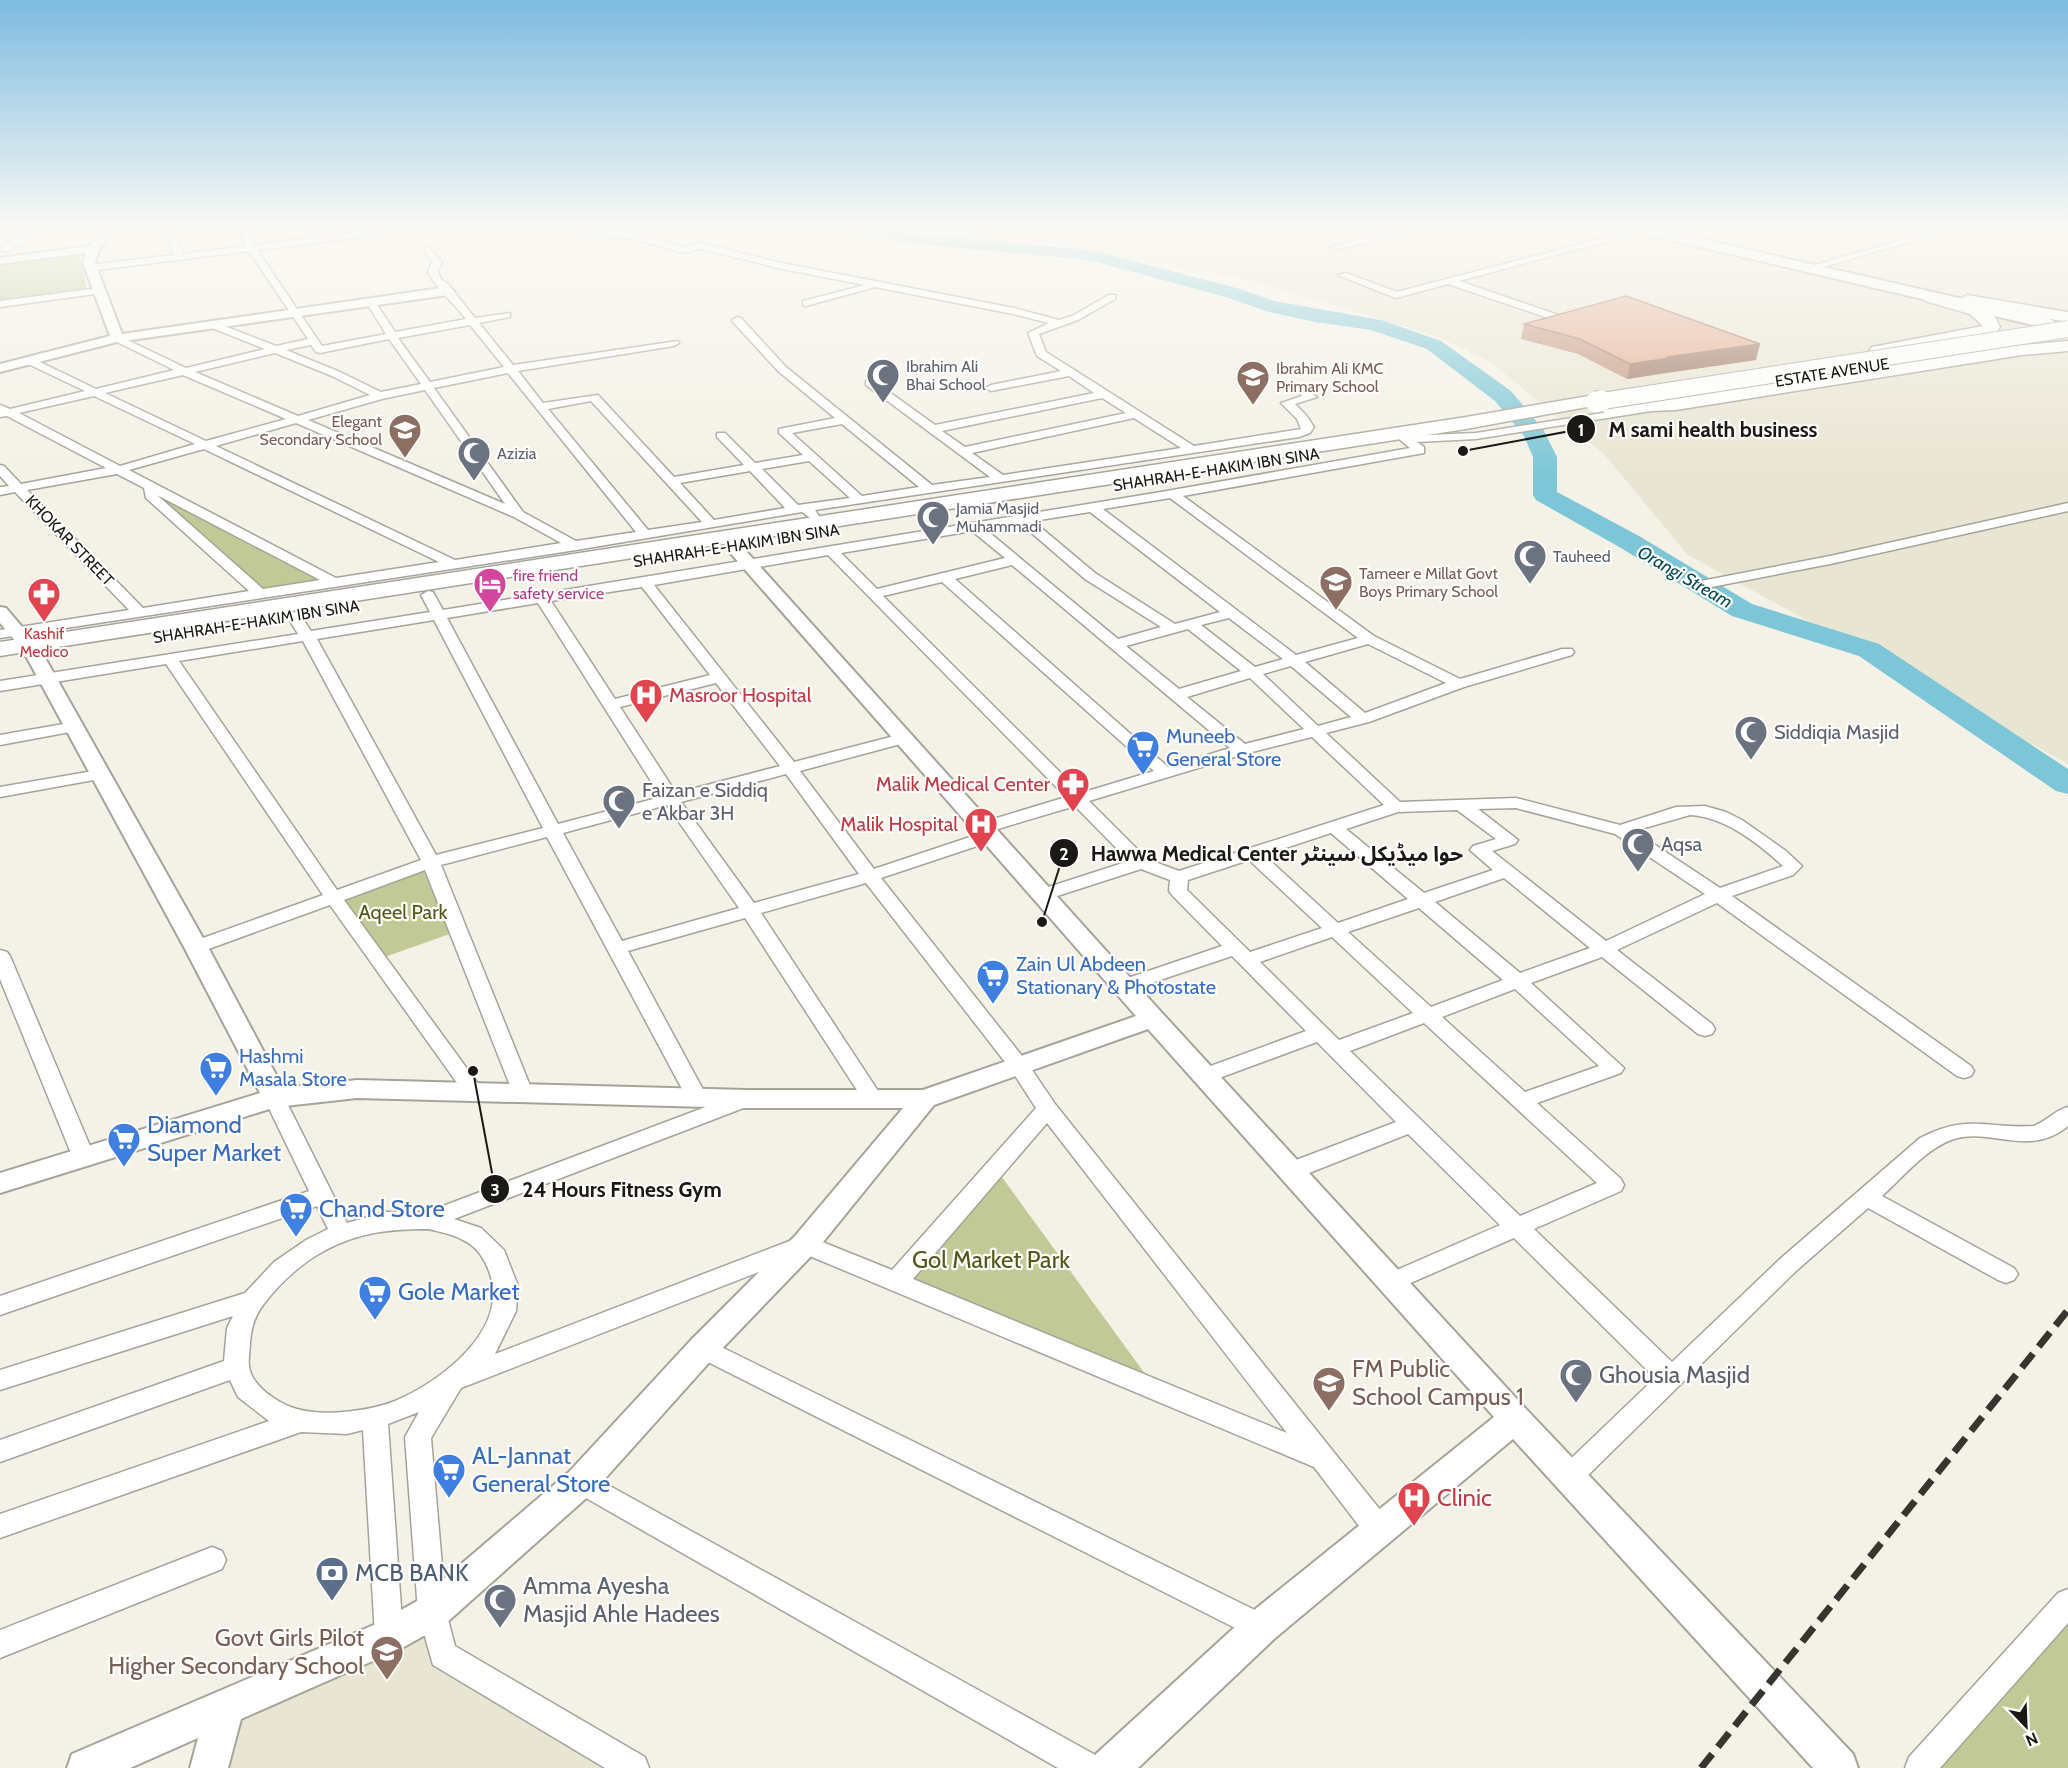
<svg xmlns="http://www.w3.org/2000/svg" width="2068" height="1768" font-family="Cabin,'Noto Sans Arabic',sans-serif">
<rect width="100%" height="100%" fill="#f4f1e6"/>
<g fill="#e9e5d3">
<polygon points="927,228 2068,228 2068,764 1688,555 1604,454 1489,361 1436,336 1253,281 1042,242"/>
<polygon points="432,1612 444,1655 634,1768 209,1768 225,1708"/>
</g>
<g fill="#c1ca96">
<polygon points="79,253 87,290 0,302 0,264"/>
<polygon points="170,499 320,580 261,589 161,501"/>
<polygon points="431,862 458,931 379,959 334,898"/>
<polygon points="996,1169 1156,1389 897,1281"/>
<polygon points="2068,1602 2068,1768 1920,1768"/>
</g>
<g fill="none" stroke-linecap="round" stroke-linejoin="round">
<polygon fill="#7cc6d7" fill-rule="evenodd" points="857,228 887,228 906,233 1090,250 1240,289 1274,301 1381,320 1441,341 1511,391 1543,429 1557,457 1557,492 1639,536 1752,604 1879,644 2068,769 2068,794 2056,791 1859,656 1732,616 1621,548 1536,500 1533,495 1533,457 1524,436 1495,401 1427,349 1371,330 1315,322 1269,312 1226,297 1089,260 906,243 860,232"/>
<g stroke="#a6a399" stroke-width="3">
<g id="minor">
<polygon points="20,228 49,228 7,251 1,251 1,247 31,232 0,236 0,230"/>
<path d="M164 228H172L183 254 246 246 239 228H247L255 245 392 228H418L414 231 257 250 322 346 386 334 366 302 371 299 374 300 395 332 466 319C456 306 434 285 428 272L432 262 424 250 428 247 442 262 438 272 441 279 448 284 475 318 510 313V317L479 323 513 365 678 341 679 343 674 346 518 371 543 403 598 395 674 477 744 465 717 437V433H725L755 463 803 455 779 433V429L835 418 778 371 733 322 732 320 737 317 741 318 786 367 932 485 990 477 866 385V381H874L935 425 1094 393 1069 376 991 391 986 388 991 385 1061 371 1037 356 1028 333 1049 323 1013 314 875 287 806 306 803 305V301L865 285 782 269 701 249 684 253 634 239 580 235 561 228 634 233 684 247 701 243 782 263 1014 308 1059 320 1072 316 1109 295H1115V299L1078 320 1039 334 1046 352 1194 446 1301 429 1297 419 1281 403 1302 396 1298 391 1303 388 1317 397 1295 404 1306 415 1314 427 1310 433 1299 437 815 510 819 516 813 520 802 512 576 550 0 638V630L129 610 15 492 0 495V487L9 486 0 476V465L4 466 21 484 106 468 7 416 0 417V405L10 409 85 391 26 363V359H34L96 389 174 370 113 340V336L117 335 186 368 265 349 207 326 206 324 211 321 276 346 308 339 249 251 89 271 84 268 89 265 174 255ZM470 325 504 367 430 382 398 338ZM389 339 421 384 381 392 340 372 286 350 311 345 316 352 320 353ZM275 353 332 376 370 395 298 416 195 372ZM508 373 636 532 576 541 523 512 434 388ZM183 375 286 419 206 441 105 393ZM425 390 505 504 308 420 382 399ZM94 396 195 444 120 466 19 413ZM1102 398 1126 413 965 447 942 431ZM591 401 702 522 648 530 548 409ZM1134 418 1181 448 1003 475 972 453ZM296 423 514 517 561 543 455 560 216 446ZM842 424 919 487 862 496 792 433ZM204 449 439 562 336 578 129 470ZM809 461 850 498 798 505 762 469ZM750 471 785 508 714 520 680 483ZM117 474 144 488 146 498 249 591 143 608 27 490ZM157 495 320 580 263 589Z"/>
<polygon points="1412,228 1429,228 1334,250 1330,247"/>
<polygon points="1642,228 1649,230 1459,281 1573,320 1574,322 1569,325 1448,284 1396,298 1338,275 1346,273 1397,292"/>
<polygon points="1942,228 1956,228 1820,268 1812,266"/>
<polygon points="99,288 104,291 102,293 0,307 0,301"/>
<path d="M1647 406 1651 407V411L1476 439 1417 442 1424 447V453L1183 496 1374 636 1460 679 1562 649H1572L1574 652 1572 655 1464 687 1369 722 1326 733 1400 802 1516 798 1620 825 1676 807 1705 806 1726 812 1742 820 1786 851 1802 866 1793 875 1732 896 1971 1066 1974 1071 1971 1076 1964 1078 1957 1076 1717 903 1617 950 1712 1024 1715 1029 1712 1034 1705 1036 1698 1034 1602 957 1531 983 1624 1068 1621 1073 1537 1103 1621 1179 1624 1185 1621 1191 1534 1229 1672 1362 1780 1259 1920 1138C1968 1113 1986 1129 2034 1126 2047 1121 2055 1110 2068 1107V1126C2028 1159 1990 1126 1951 1140 1925 1150 1903 1177 1882 1196L2014 1268 2018 1274 2014 1280 2006 1283 1998 1280 1868 1208 1796 1271 1578 1485 1569 1488 1560 1485 1556 1477 1560 1469 1655 1378 1514 1238 1399 1288 1391 1291 1383 1288 1379 1282 1383 1276 1500 1225 1408 1134 1299 1177 1291 1179 1283 1177 1280 1171 1283 1165 1396 1122 1317 1042 1211 1081 1204 1083 1197 1081 1194 1076 1197 1071 1306 1031 1232 956 1130 990 1123 992 1116 990 1113 986 1116 982 1222 946 1172 895 1169 891 1170 880 1141 869 1048 899H1036L1033 895 1036 891 1129 861 1075 806 991 831 998 836 995 840 881 878 1026 1061 1055 1104 1389 1521 1393 1530 1389 1539 1379 1542 1369 1539 1314 1467 805 1254 461 1388 431 1438 446 1612 455 1646 645 1757 649 1768H605L433 1665 418 1612 405 1437 419 1412 388 1424 403 1636 399 1646 389 1650 379 1646 375 1636 363 1430 347 1434 301 1432 0 1538V1514L269 1421 238 1397 230 1380 0 1462V1440L224 1361 227 1328 233 1316 0 1390V1370L245 1293 274 1262 306 1240 328 1229 317 1206 0 1315V1296L309 1191 264 1098 268 1093 275 1091 282 1093 347 1223 386 1212H427L740 1094 747 1092 754 1094 758 1099 754 1104 454 1219 481 1228 504 1250 518 1286 516 1311 495 1354 805 1235 892 1270 1036 1108 1012 1071 866 883 761 913 880 1094 884 1099 880 1104 873 1106 866 1104 745 918 628 951 707 1097 703 1102 696 1104 689 1102 547 837 441 865 533 1093 530 1098 523 1100 516 1098 513 1093 425 870 344 900 484 1092 481 1097 474 1099 467 1097 330 905 203 951H189L187 947 189 943 323 895 166 664 0 691V681L298 634 287 616 294 612 299 613 311 631 430 612 421 595 428 591 433 592 443 610 1161 492 1410 448 1399 439 1405 436 1476 433ZM1170 498 1358 638 1296 655 1103 509ZM1090 512 1220 612 1175 624 1095 573 1033 521ZM1020 523 1085 579 1161 627 1118 639 985 529ZM972 531 1005 558 877 589 841 553ZM828 555 1066 797 977 824 974 828 982 833 874 869 800 771 908 742 910 739 908 736 902 734 794 762 654 585ZM1012 565 1230 748 1168 767 955 579ZM942 582 1154 771 1081 793 883 596ZM642 587 710 675 615 699 551 601ZM538 603 661 797 558 824 447 618ZM1229 618 1283 659 1255 667 1201 625ZM434 620 543 828 436 855 317 639ZM1188 629 1241 671 1179 689 1126 646ZM303 641 421 860 337 890 179 661ZM1368 644 1446 683 1365 713 1305 662ZM1291 666 1351 717 1318 726 1263 674ZM1250 678 1304 729 1245 744 1187 697ZM716 683 780 766 676 793 620 707ZM1312 737 1384 805 1179 871 1147 859 1089 801 1248 753ZM786 774 859 874 754 903 681 802ZM667 805 739 908 622 941 563 833ZM1516 808 1615 834 1705 894 1606 941 1492 851 1515 844 1518 840 1478 809ZM1457 810 1496 839 1473 846 1470 850 1493 870 1424 893 1346 829 1398 812ZM1690 815C1725 817 1758 843 1783 866L1720 888 1634 831ZM1331 833 1408 899 1338 923 1264 855ZM1249 860 1322 928 1250 952 1187 890 1188 880ZM1504 878 1590 948 1520 973 1435 902ZM1419 908 1503 980 1431 1007 1348 932ZM1332 937 1413 1013 1339 1040 1260 962ZM1515 989 1599 1066 1525 1092 1442 1017ZM1424 1023 1597 1183 1520 1216 1350 1051ZM1047 1123 1287 1433 913 1279ZM429 1229C440 1232 453 1234 463 1240 477 1246 486 1261 490 1274 509 1330 441 1382 395 1401 370 1411 324 1417 297 1409 279 1404 251 1386 249 1366 248 1359 250 1350 250 1343 251 1329 254 1317 263 1305 279 1284 300 1264 324 1251 359 1232 390 1229 429 1229Z"/>
<polygon points="2068,503 2068,511 1830,564 1701,589 1694,585 1701,581 1830,556"/>
<polygon points="75,722 83,727 81,730 0,745 0,735"/>
<polygon points="99,770 105,772 107,775 105,778 0,797 0,787"/>
<polygon points="0,950 7,952 10,956 95,1158 92,1164 84,1166 76,1164 73,1158 0,979"/>
<polygon points="703,1338 1271,1618 1275,1627 1271,1636 1261,1640 1251,1636 694,1355 691,1348 694,1341"/>
<polygon points="581,1470 1099,1757 1103,1768 1058,1768 572,1490 568,1482 572,1474"/>
<polygon points="212,1547 222,1551 226,1560 222,1569 0,1658 0,1630"/>
<polygon points="2068,1589 2068,1623 1940,1768 1905,1768 1909,1757 2058,1593"/>
</g>
</g>
<g stroke="#a6a399" stroke-width="4">
<g id="tertiary">
<polygon points="106,228 117,228 99,249 95,263 122,334 448,287 454,291 448,295 117,342 0,372 0,364 110,336 83,263 86,253 0,264 0,258 90,246"/>
<polygon points="732,540 738,542 1162,1013 1526,1409 1853,1754 1858,1768 1813,1768 1513,1439 1274,1639 1138,1768 1091,1768 1096,1754 1248,1615 1494,1417 1148,1029 934,1105 815,1252 714,1357 593,1492 445,1624 402,1648 241,1719 228,1768 190,1768 198,1738 130,1768 67,1768 72,1754 376,1624 419,1600 569,1472 692,1339 795,1236 903,1108 747,1108 357,1098 276,1107 0,1193 0,1173 260,1093 184,947 26,656 28,652 42,652 44,656 208,947 283,1088 357,1080 747,1090 923,1090 1136,1016 726,548 724,545"/>
<polygon points="0,607 6,608 34,641 37,645 34,649 22,649 0,623"/>
</g>
</g>
<g stroke="#a6a399" stroke-width="4">
<polygon id="primary" points="1629,228 1654,228 2050,319 2058,324 2050,329 1636,232"/>
</g>
<g stroke="#a6a399" stroke-width="3">
<g id="trunk">
<polygon points="1931,293 1959,300 1967,295 2068,312 2068,322 1980,307 1995,317 2000,327 1995,334 1878,356 1872,355 1869,351 1872,347 1983,326 1970,314 1925,301 1923,298 1925,295"/>
<polygon points="2068,341 2068,351 2022,355 1676,410 1606,413 1599,411 1598,405 1466,429 0,656 0,642 1466,417 1624,390 1630,391 1633,395 1630,399 1623,401 1676,398 2022,345"/>
</g>
</g>
<use href="#minor" fill="#fff" fill-rule="evenodd"/>
<use href="#tertiary" fill="#fff" fill-rule="evenodd"/>
<use href="#primary" fill="#fff" fill-rule="evenodd"/>
<use href="#trunk" fill="#fff" fill-rule="evenodd"/>
<polyline stroke="#363530" stroke-width="7" stroke-dasharray="18 9" stroke-linecap="butt" points="1701,1768 2068,1310"/>
<g stroke="#a6a399" stroke-width="18" stroke-linecap="butt">
<polyline id="trunk-bridge-far1" points="1596,402 2068,329"/>
</g>
<g stroke="#a6a399" stroke-width="23" stroke-linecap="butt">
<polyline id="trunk-bridge" points="1596,402 1601,401"/>
</g>
<use href="#trunk-bridge-far1" stroke="#fff" stroke-width="16"/>
<use href="#trunk-bridge" stroke="#fff" stroke-width="21"/>
</g>
<polygon fill="#c3927b" points="1524,324 1756,360 1666,373 1627,379 1578,354 1521,339"/>
<polygon fill="#9f7764" points="1760,344 1756,360 1666,373 1627,379 1630,364 1668,357"/>
<polygon fill="#e3aa8f" stroke="#9f7764" stroke-width="1.5" points="1626,296 1760,344 1668,357 1670,358 1630,364 1580,339 1524,324"/>
<linearGradient id="sky" x2="0" y2="1"><stop stop-color="#7dbbe1"/><stop offset="0.48" stop-color="#faf9f4"/><stop offset="1" stop-color="#faf9f4" stop-opacity="0"/></linearGradient>
<rect width="2068" height="476" fill="url(#sky)"/>
<defs>
<g id="mosque-pin" transform="scale(1.725)"><path d="M0 17L-7.5 6A9.5 9.5 0 1 1 7.5 6Z" fill="#6b7280" stroke="#fffefc"/><path d="M3.5-4.9A6 6 0 1 0 3.5 4.9A5 5 0 1 1 3.5-4.9Z" fill="#fff"/></g>
<g id="school-pin" transform="scale(1.725)"><path d="M0 17L-7.5 6A9.5 9.5 0 1 1 7.5 6Z" fill="#8d6e63" stroke="#fffefc"/><path d="M0-5L7-2L0 1L-7-2ZM-4 1L0 2.5L4 1V4Q0 6-4 4Z" fill="#fff"/></g>
<g id="hotel-pin" transform="scale(1.725)"><path d="M0 17L-7.5 6A9.5 9.5 0 1 1 7.5 6Z" fill="#d1479c" stroke="#fffefc"/><path d="M-6-4.5h1.5V1H6V5H4.5V3h-9V5H-6ZM-4 0a1.8 1.8 0 1 1 3.6 0ZM.5 0V-2.5h3Q6-2.5 6 0Z" fill="#fff"/></g>
<g id="pharmacy-pin" transform="scale(1.725)"><path d="M0 17L-7.5 6A9.5 9.5 0 1 1 7.5 6Z" fill="#e0444e" stroke="#fffefc"/><path d="M-2-6h4v4h4v4h-4v4h-4v-4h-4v-4h4Z" fill="#fff"/></g>
<g id="hospital-pin" transform="scale(1.725)"><path d="M0 17L-7.5 6A9.5 9.5 0 1 1 7.5 6Z" fill="#e0444e" stroke="#fffefc"/><path d="M-5-5h3v3.5h4V-5h3V5h-3V1.5h-4V5h-3Z" fill="#fff"/></g>
<g id="supermarket-pin" transform="scale(1.725)"><path d="M0 17L-7.5 6A9.5 9.5 0 1 1 7.5 6Z" fill="#3f7fe0" stroke="#fffefc"/><path d="M-6-5.5h2.5l.6 2H6L4.5 2H-2.5L-4.4-4H-6ZM-1.5 3.2a1.3 1.3 0 1 0 .1 0ZM3 3.2a1.3 1.3 0 1 0 .1 0Z" fill="#fff"/></g>
<g id="bank-pin" transform="scale(1.725)"><path d="M0 17L-7.5 6A9.5 9.5 0 1 1 7.5 6Z" fill="#5c6f8a" stroke="#fffefc"/><path d="M-6-4H6V4H-6ZM0-2.3a2.3 2.3 0 1 0 0 4.6a2.3 2.3 0 1 0 0-4.6Z" fill="#fff"/></g>
</defs>
<g fill-rule="evenodd">
<use href="#mosque-pin" x="883" y="375"/>
<use href="#school-pin" x="1253" y="377"/>
<use href="#school-pin" x="405" y="430"/>
<use href="#mosque-pin" x="474" y="453"/>
<use href="#mosque-pin" x="933" y="517"/>
<use href="#mosque-pin" x="1530" y="556"/>
<use href="#school-pin" x="1336" y="582"/>
<use href="#hotel-pin" x="490" y="584"/>
<use href="#pharmacy-pin" x="44" y="594"/>
<use href="#hospital-pin" x="646" y="695"/>
<use href="#mosque-pin" x="1751" y="732"/>
<use href="#supermarket-pin" x="1143" y="747"/>
<use href="#pharmacy-pin" x="1073" y="784"/>
<use href="#mosque-pin" x="619" y="801"/>
<use href="#hospital-pin" x="981" y="824"/>
<use href="#mosque-pin" x="1638" y="844"/>
<use href="#supermarket-pin" x="993" y="976"/>
<use href="#supermarket-pin" x="216" y="1068"/>
<use href="#supermarket-pin" x="124" y="1139"/>
<use href="#supermarket-pin" x="296" y="1209"/>
<use href="#supermarket-pin" x="375" y="1292"/>
<use href="#mosque-pin" x="1576" y="1375"/>
<use href="#school-pin" x="1329" y="1383"/>
<use href="#supermarket-pin" x="449" y="1470"/>
<use href="#hospital-pin" x="1414" y="1498"/>
<use href="#bank-pin" x="332" y="1573"/>
<use href="#mosque-pin" x="500" y="1600"/>
<use href="#school-pin" x="387" y="1652"/>
</g>
<g text-anchor="middle" stroke-width="4.5" stroke-linejoin="round" paint-order="stroke">
<g font-size="16" fill="#5b616d" stroke="#fffefc" text-anchor="start">
<text x="906" y="372">Ibrahim Ali<tspan x="906" dy="18">Bhai School</tspan></text>
<text x="497" y="459">Azizia</text>
<text x="956" y="514">Jamia Masjid<tspan x="956" dy="18">Muhammadi</tspan></text>
<text x="1553" y="562">Tauheed</text>
</g>
<g font-size="16" fill="#785e54" stroke="#fffefc" text-anchor="start">
<text x="1276" y="374">Ibrahim Ali KMC<tspan x="1276" dy="18">Primary School</tspan></text>
<text x="382" y="427" text-anchor="end">Elegant<tspan x="382" dy="18">Secondary School</tspan></text>
<text x="1359" y="579">Tameer e Millat Govt<tspan x="1359" dy="18">Boys Primary School</tspan></text>
</g>
<g font-size="16" fill="#1a1915" stroke="#fffefc">
<text transform="translate(1832 372) rotate(-9)" y="6">ESTATE AVENUE</text>
<text transform="translate(1216 469) rotate(-9)" y="6">SHAHRAH-E-HAKIM IBN SINA</text>
<text transform="translate(70 540) rotate(46)" y="6">KHOKAR STREET</text>
<text transform="translate(736 545) rotate(-9)" y="6">SHAHRAH-E-HAKIM IBN SINA</text>
<text transform="translate(256 621) rotate(-9)" y="6">SHAHRAH-E-HAKIM IBN SINA</text>
</g>
<g font-size="16" fill="#b23c85" stroke="#fffefc" text-anchor="start">
<text x="513" y="581">fire friend<tspan x="513" dy="18">safety service</tspan></text>
</g>
<g font-size="16" fill="#be3a42" stroke="#fffefc">
<text x="44" y="639">Kashif<tspan x="44" dy="18">Medico</tspan></text>
</g>
<g font-size="18" font-style="italic" fill="#014854" stroke="#fffefc">
<text transform="translate(1685 577) rotate(30)" y="6">Orangi Stream</text>
</g>
<g font-size="20" fill="#be3a42" stroke="#fffefc" text-anchor="end">
<text x="669" y="702" text-anchor="start">Masroor Hospital</text>
<text x="1050" y="791">Malik Medical Center</text>
<text x="958" y="831">Malik Hospital</text>
</g>
<g font-size="20" fill="#5b616d" stroke="#fffefc" text-anchor="start">
<text x="1774" y="739">Siddiqia Masjid</text>
<text x="642" y="797">Faizan e Siddiq<tspan x="642" dy="23">e Akbar 3H</tspan></text>
<text x="1661" y="851">Aqsa</text>
</g>
<g font-size="20" fill="#366cbe" stroke="#fffefc" text-anchor="start">
<text x="1166" y="743">Muneeb<tspan x="1166" dy="23">General Store</tspan></text>
<text x="1016" y="971">Zain Ul Abdeen<tspan x="1016" dy="23">Stationary &amp; Photostate</tspan></text>
<text x="239" y="1063">Hashmi<tspan x="239" dy="23">Masala Store</tspan></text>
</g>
<g font-size="20" fill="#515818" stroke="#fffefc">
<text x="403" y="919">Aqeel Park</text>
</g>
<g font-size="24" fill="#366cbe" stroke="#fffefc" text-anchor="start">
<text x="147" y="1133">Diamond<tspan x="147" dy="28">Super Market</tspan></text>
<text x="319" y="1217">Chand Store</text>
<text x="398" y="1300">Gole Market</text>
<text x="472" y="1464">AL-Jannat<tspan x="472" dy="28">General Store</tspan></text>
</g>
<g font-size="24" fill="#515818" stroke="#fffefc">
<text x="991" y="1268">Gol Market Park</text>
</g>
<g font-size="24" fill="#785e54" stroke="#fffefc" text-anchor="start">
<text x="1352" y="1377">FM Public<tspan x="1352" dy="28">School Campus 1</tspan></text>
<text x="364" y="1646" text-anchor="end">Govt Girls Pilot<tspan x="364" dy="28">Higher Secondary School</tspan></text>
</g>
<g font-size="24" fill="#5b616d" stroke="#fffefc" text-anchor="start">
<text x="1599" y="1383">Ghousia Masjid</text>
<text x="523" y="1594">Amma Ayesha<tspan x="523" dy="28">Masjid Ahle Hadees</tspan></text>
</g>
<g font-size="24" fill="#be3a42" stroke="#fffefc" text-anchor="start">
<text x="1437" y="1506">Clinic</text>
</g>
<g font-size="24" fill="#4e5e75" stroke="#fffefc" text-anchor="start">
<text x="355" y="1581">MCB BANK</text>
</g>
</g>
<path fill="none" stroke="#1a1915" stroke-width="2" d="M1463 451L1581 429M1042 922L1064 853M473 1071L495 1189"/>
<g fill="#1a1915" stroke="#fffefc" stroke-width="2">
<circle cx="1463" cy="451" r="6"/>
<circle cx="1042" cy="922" r="6"/>
<circle cx="473" cy="1071" r="6"/>
<circle cx="1581" cy="429" r="15"/>
<circle cx="1064" cy="853" r="15"/>
<circle cx="495" cy="1189" r="15"/>
</g>
<g font-size="18" text-anchor="middle" font-weight="bold" fill="#fff">
<text x="1581" y="436">1</text>
<text x="1064" y="860">2</text>
<text x="495" y="1196">3</text>
</g>
<g font-size="21" text-anchor="middle" font-weight="bold" fill="#1a1915" stroke="#fffefc" stroke-width="4.5" stroke-linejoin="round" paint-order="stroke">
<text x="1713" y="437">M sami health business</text>
<text x="1277" y="861">Hawwa Medical Center حوا میڈیکل سینٹر</text>
<text x="622" y="1197">24 Hours Fitness Gym</text>
</g>
<g transform="translate(2026 1726) rotate(157)" stroke="#fffefc" stroke-width="4.5" paint-order="stroke">
<path d="M0-4.5L10 22L0 15L-10 22Z" fill="#1a1915"/>
<text y="-9" font-size="16" font-weight="bold" text-anchor="middle" fill="#1a1915">N</text>
</g>
</svg>
